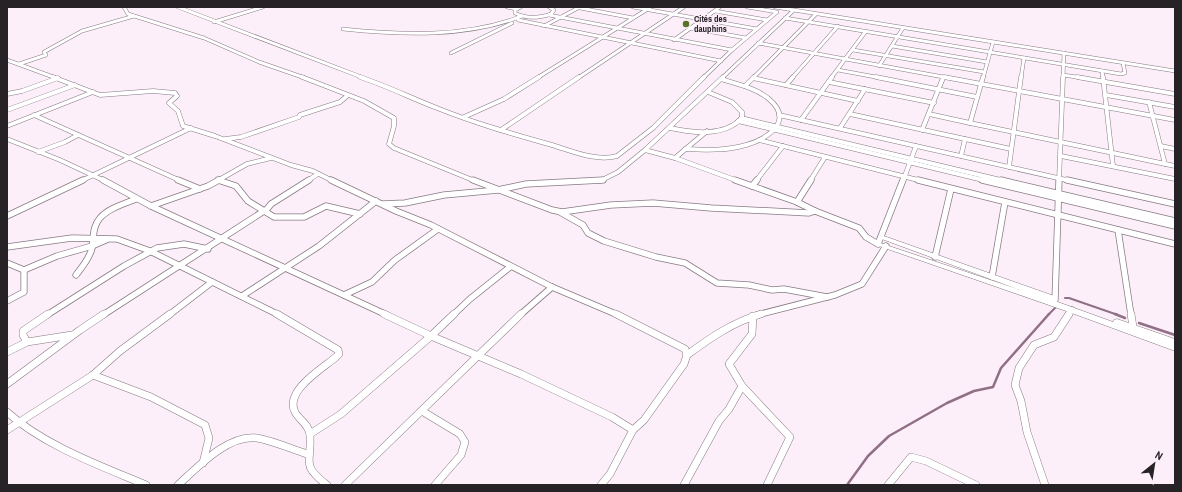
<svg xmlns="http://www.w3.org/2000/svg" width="1182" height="492" font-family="'Archivo Narrow',sans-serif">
<rect width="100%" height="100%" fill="#fdeff9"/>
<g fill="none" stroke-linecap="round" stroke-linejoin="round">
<g stroke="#907087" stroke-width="2">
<polyline points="1065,298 1069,298 1118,315"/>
<polyline points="1048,315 1056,307"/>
</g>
<g stroke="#907087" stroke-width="2.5">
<polyline points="1115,314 1125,318"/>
<polyline points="1139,323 1175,335"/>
<polyline points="847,485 868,456 889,436 947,403 974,391 993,387 1001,368 1049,314"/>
</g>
<g stroke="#867a83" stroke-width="4">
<g id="minor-far3">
<polyline points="124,7 128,14 204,38 259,62 305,78"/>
<polyline points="178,7 364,78"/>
<polyline points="507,7 517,9"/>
<path d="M521 7 515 10V13C526 19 539 18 551 14L554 10 549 7"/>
<polyline points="575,7 633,18"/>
<polyline points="633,7 757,29"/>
<polyline points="775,7 1175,71"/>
<polyline points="715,11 767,20"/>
<polyline points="549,15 732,50"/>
<polyline points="785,18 1121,74 1125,73 1123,63"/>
<polyline points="518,20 721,61"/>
<polyline points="214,22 263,7"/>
<polyline points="544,26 578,8"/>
<polyline points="690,28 746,38"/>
<path d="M343 29C401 35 466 38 522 16"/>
<polyline points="674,40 720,7"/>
<polyline points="758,43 949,78"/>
<polyline points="892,46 987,62"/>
<polyline points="853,50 984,72"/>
<polyline points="451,53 512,23"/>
<polyline points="7,60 56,78"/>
<polyline points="19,64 46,55 44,52 82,31 134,16"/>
<polyline points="879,66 903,28"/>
<polyline points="838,70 881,78"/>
<polyline points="1102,71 1103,78"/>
<polyline points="1063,75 1083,78"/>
<polyline points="537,78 651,7"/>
<polyline points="578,78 684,7"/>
<polyline points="703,78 732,50 777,12 747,7"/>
<polyline points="722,78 794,10"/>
<polyline points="753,78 755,78"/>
<polyline points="753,78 816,14"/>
<polyline points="792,78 838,26"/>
<polyline points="831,78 866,31"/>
<polyline points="983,78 993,42"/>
<polyline points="1021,78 1024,58"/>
<polyline points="1063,78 1064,53"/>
</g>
</g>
<g stroke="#867a83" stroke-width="5">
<g id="minor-far2">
<polyline points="53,77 100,95 153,91 175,93 177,96 169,103 178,111 183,126 215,136 291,165 313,171 333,181"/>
<polyline points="302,77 364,101 394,118 394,126 389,144 394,148 475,181"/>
<path d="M360 77C387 86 411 98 437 108 474 123 513 134 552 145 572 151 597 162 617 156L653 128 704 77"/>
<polyline points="723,77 645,150 675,158 738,181"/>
<polyline points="876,77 977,97"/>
<polyline points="944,77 1175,120"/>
<polyline points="983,77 970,123 1175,166"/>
<polyline points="1077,77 1175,94"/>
<polyline points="1103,77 1113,166"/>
<polyline points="753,78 858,101"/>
<polyline points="829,82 934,103"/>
<polyline points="786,85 793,77"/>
<polyline points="745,86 754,77"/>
<polyline points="7,94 22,91 58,78"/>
<polyline points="1106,95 1175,107"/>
<polyline points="1149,102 1165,164"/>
<polyline points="7,110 75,85"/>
<polyline points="850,114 1011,149"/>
<polyline points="929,114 970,123"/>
<polyline points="34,115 181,181"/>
<polyline points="779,115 1071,181"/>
<polyline points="464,117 504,99 539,77"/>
<polyline points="741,118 1005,181"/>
<polyline points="801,120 832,77"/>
<polyline points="738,121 987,181"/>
<polyline points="7,126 93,92"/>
<path d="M670 128C693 133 724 137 742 118V112L732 102 708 92"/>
<polyline points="840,128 865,89"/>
<polyline points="501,130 579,77"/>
<polyline points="922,130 943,78"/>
<polyline points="7,139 60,160 105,181"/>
<polyline points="225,139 241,137 299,117 300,115 340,102 347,96"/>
<polyline points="759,140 922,181"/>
<polyline points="1161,146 1175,149"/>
<path d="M685 149C705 150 726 151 746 145 767 139 795 121 769 99 756 88 737 84 721 79"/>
<polyline points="38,152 65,142 78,135"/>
<polyline points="961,156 965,139"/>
<polyline points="1061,156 1175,179"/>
<polyline points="675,158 707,131"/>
<polyline points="1009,167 1021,77"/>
<polyline points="218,180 220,181"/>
<polyline points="81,181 191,128"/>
<polyline points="217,181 247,164 271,158"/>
<polyline points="307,181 318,174"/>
<polyline points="600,181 618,172 645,150"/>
<polyline points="756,181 783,146"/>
<polyline points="810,181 825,157"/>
<polyline points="903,181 916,146"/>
<polyline points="1059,181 1063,77"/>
</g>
</g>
<g stroke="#867a83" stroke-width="7">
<g id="minor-far1">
<polyline points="103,180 151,206 387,315"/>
<polyline points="178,180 200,189"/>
<polyline points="218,180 236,186 248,201 274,217 304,217 326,206 360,214"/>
<polyline points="331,180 396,211 431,225 552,287 618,315"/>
<polyline points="473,180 552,210 562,212 611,205 653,203 711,208 809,213 815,211 859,228 866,237 878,244 903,180"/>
<polyline points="735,180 797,202 815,211"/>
<polyline points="918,180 1175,244"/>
<polyline points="982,180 1175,226"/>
<polyline points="1001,180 1175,221"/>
<polyline points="1067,180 1175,204"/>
<polyline points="752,186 757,180"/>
<polyline points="797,202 811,180"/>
<polyline points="383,204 405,203 444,195 498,190 526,184 603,180"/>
<polyline points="151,206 208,186 219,180"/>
<polyline points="560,212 583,225 588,233 604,241 656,257 685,263 717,283 749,285 772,290 784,289 827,297"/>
<polyline points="7,216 83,180"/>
<polyline points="1118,230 1131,315"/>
<polyline points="7,247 72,238 117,239 150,251 279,315"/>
<polyline points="935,257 951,189"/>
<polyline points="7,263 24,270 57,256 92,246 106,240"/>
<path d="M76 275C82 267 90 258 92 248 94 238 92 227 100 218 109 208 124 204 136 199"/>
<polyline points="992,277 1005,202"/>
<polyline points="344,295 372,282 395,260 438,229"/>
<polyline points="242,296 319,246 376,201"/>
<polyline points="1055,300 1059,180"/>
<polyline points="7,301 24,292 24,270"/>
<polyline points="47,315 124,266 157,248 184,244 208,249"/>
<polyline points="103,315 267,209 271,204 309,180"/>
<polyline points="169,315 212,282"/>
<polyline points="453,315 470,299 510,267"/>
<polyline points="520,315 552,287"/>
<polyline points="757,315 835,295 862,284 886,246"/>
<polyline points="1068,315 1072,310"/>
</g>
</g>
<g stroke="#867a83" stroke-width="8">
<g id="minor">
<path d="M277 314 338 350 339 354 336 357C323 368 284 391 295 412 299 420 309 424 310 435 312 463 300 464 327 485"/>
<polyline points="384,314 431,336 454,314"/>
<polyline points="1131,314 1133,327"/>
<polyline points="27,342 23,335 23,331 48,314"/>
<polyline points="7,352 27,342 72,335"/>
<path d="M687 355C710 338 733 322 761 314"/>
<polyline points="93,375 151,397 205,425 209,438 203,463"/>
<polyline points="7,384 80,330 104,314"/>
<polyline points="742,386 790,437 767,485"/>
<polyline points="422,411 460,434 465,442 461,455 435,485"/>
<path d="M7 412C43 445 101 466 146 485"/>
<polyline points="7,430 93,375 120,351 170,314"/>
<polyline points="310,434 341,414 431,336 521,374 612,417 633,430"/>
<path d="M178 485C198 467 228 434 257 438 274 441 291 449 307 454"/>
<polyline points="345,485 521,314"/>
<polyline points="601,485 610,474 633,430 644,420 684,364 687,355 685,349 616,314"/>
<polyline points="684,485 719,421 729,409 742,386 729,364 752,334 753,316"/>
<polyline points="888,485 911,457 926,461 976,485"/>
<polyline points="1045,485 1027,432 1021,401 1015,385 1019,368 1034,345 1054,337 1069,314"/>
</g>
</g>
<g stroke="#867a83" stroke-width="1">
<polygon id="tertiary" points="881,235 1057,297 1058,299 1055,301 1113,322 1114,320 1117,319 1175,339 1175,351 1069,312 876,245 875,244 876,243 880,243 1023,291 879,238 878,237"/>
</g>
<use href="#minor-far3" stroke="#fff" stroke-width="3"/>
<use href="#minor-far2" stroke="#fff" stroke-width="4"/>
<use href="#minor-far1" stroke="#fff" stroke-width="5.5"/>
<use href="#minor" stroke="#fff" stroke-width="7"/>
<use href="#tertiary" fill="#fff" fill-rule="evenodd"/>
</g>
<circle fill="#587326" stroke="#fdeff9" stroke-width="1.5" cx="686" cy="24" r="4"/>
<g text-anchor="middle" stroke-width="3" stroke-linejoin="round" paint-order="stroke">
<g font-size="9" font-weight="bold" fill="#272226" stroke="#fdeff9" text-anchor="start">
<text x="694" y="22">Cités des<tspan x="694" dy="10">dauphins</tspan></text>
</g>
</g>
<rect width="1182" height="492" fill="none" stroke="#272226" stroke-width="16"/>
<g transform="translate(1154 464) rotate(30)" stroke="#fdeff9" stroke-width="3" paint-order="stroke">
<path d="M0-3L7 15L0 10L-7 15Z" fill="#272226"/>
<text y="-6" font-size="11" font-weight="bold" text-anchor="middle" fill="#272226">N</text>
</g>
</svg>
